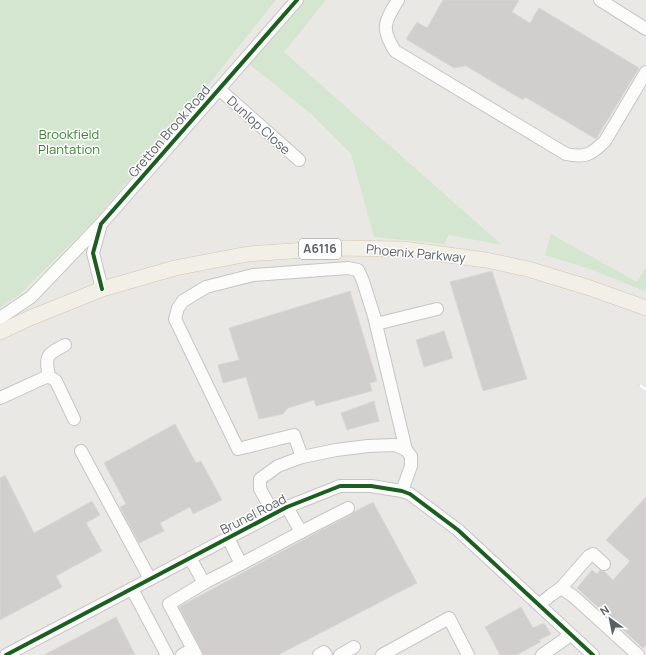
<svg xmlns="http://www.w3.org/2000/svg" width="646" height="655" font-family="Manrope,sans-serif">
<rect width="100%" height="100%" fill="#eae8e5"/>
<g fill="#d5e6d0">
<polygon points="0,0 276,0 201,94 147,159 92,223 19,295 0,308"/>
<polygon points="303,0 326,0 284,52 502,245 449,235 444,244 374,237 351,154 310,113 248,63 268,38"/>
<polygon points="551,234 637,282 646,267 646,289 644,291 590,269 545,255"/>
</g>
<g fill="#d1cfce" stroke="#dad7d4">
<polygon points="443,0 519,0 512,12 530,23 539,8 639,68 596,139 525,97 523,100 466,66 454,68 406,39 417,22 427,28"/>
<polygon points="492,271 527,379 483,391 450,282"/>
<polygon points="350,291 377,381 370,383 372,391 316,406 314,400 288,408 283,414 259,419 246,377 223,383 218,365 239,360 229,328"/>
<polygon points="444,331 453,358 424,367 416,340"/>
<polygon points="374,401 379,421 347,430 341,413"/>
<polygon points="175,424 196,463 201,461 222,500 193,514 190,507 160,523 164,531 139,543 120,507 126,504 104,463"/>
<polygon points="5,475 34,533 92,501 100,515 86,523 102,551 56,576 62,587 0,620 0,478"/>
<polygon points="646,497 646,645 643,648 577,588 592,570 597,574 600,570 604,571 613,580 630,561 606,540"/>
<polygon points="373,502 417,583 278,655 204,655 179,607 316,533 351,515 354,512"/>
<polygon points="521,607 533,628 544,623 551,634 539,640 541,642 516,655 500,655 485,627"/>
<polygon points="116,617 135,655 44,655"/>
</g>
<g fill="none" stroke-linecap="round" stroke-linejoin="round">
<g stroke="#c5c5c6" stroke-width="14">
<g id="minor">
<path d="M398 0C385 21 380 28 395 51L566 154C585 158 591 155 605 141L646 72"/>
<polyline points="600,0 646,29"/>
<polyline points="219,89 299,160"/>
<polyline points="102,289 93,253 101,224 297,0"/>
<polyline points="0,318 31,297 100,225"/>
<polyline points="376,324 437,309"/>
<path d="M49 377C45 355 46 355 65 345"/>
<path d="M0 398 46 377C51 377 53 378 56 381L74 419"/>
<polyline points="81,451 150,579"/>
<polyline points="302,457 294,435 238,449 175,319 178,308 183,301 206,287 253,275 348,268 358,270 363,281 374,316 406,450"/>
<polyline points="287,507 301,532"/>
<polyline points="274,514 260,489 260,479 278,466 302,457 336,450 368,446 395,445 406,450 411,456 411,466 402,491"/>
<polyline points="190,558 204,583 241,564 228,538"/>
<polyline points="241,564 301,532 348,508"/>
<polyline points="561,588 589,556 593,554 604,564"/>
<polyline points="132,589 167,655"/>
<polyline points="539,605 551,595 561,588 573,596 638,655"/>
<polyline points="6,655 287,507 340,486 371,486 402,491 410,494 458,530 593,655"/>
<polyline points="182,655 193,649"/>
<polyline points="196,655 169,604 204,583"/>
<polyline points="319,655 324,652 326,655"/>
<polyline points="340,655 354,647"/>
<polyline points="382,655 449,618 468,655"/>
<polyline points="542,655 565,639 568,633"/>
</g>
</g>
<g stroke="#d2c5b2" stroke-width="16">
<polyline id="major" points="0,332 30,318 102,289 175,268 248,254 337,248 403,249 486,260 528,269 590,288 646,308"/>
</g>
<use href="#minor" stroke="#fcfcfb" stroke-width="12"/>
<use href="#major" stroke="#f2efe7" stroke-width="15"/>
<g stroke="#e2e1e2" stroke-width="4">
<polyline id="rail" points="640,385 646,390"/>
</g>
<use href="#rail" stroke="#fff" stroke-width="2.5" stroke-dasharray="8" stroke-linecap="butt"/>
<g stroke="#fff" stroke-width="6">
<g id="cycleway">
<polyline points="102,289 93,253 101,224 297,0"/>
<polyline points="6,655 287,507 340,486 371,486 402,491 410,494 458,530 593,655"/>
</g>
</g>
<use href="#cycleway" stroke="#1b5e20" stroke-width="4"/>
</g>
<g text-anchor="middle" stroke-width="3" stroke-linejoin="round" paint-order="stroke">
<rect fill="#fff" stroke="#8c8f92" stroke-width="1" x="299" y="239" width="42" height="20" rx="3"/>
<g font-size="12" font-weight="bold" fill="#5a5f63">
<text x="320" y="253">A6116</text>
</g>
<g font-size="13" fill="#5a5f63" stroke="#fff">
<text transform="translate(259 125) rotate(42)" y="5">Dunlop Close</text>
<text transform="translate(169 131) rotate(-49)" y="5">Gretton Brook Road</text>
<text transform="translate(416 253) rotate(5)" y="5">Phoenix Parkway</text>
<text transform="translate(253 514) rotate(-27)" y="5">Brunel Road</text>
</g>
<g font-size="13" fill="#398133" stroke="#fff">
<text x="69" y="139">Brookfield<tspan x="69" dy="15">Plantation</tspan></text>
</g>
</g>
<g transform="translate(610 619) rotate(327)" stroke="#ffffff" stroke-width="3" paint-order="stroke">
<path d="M0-3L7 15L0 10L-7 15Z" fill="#5a5f63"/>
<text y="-6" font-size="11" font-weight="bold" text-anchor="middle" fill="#5a5f63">N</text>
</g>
</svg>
